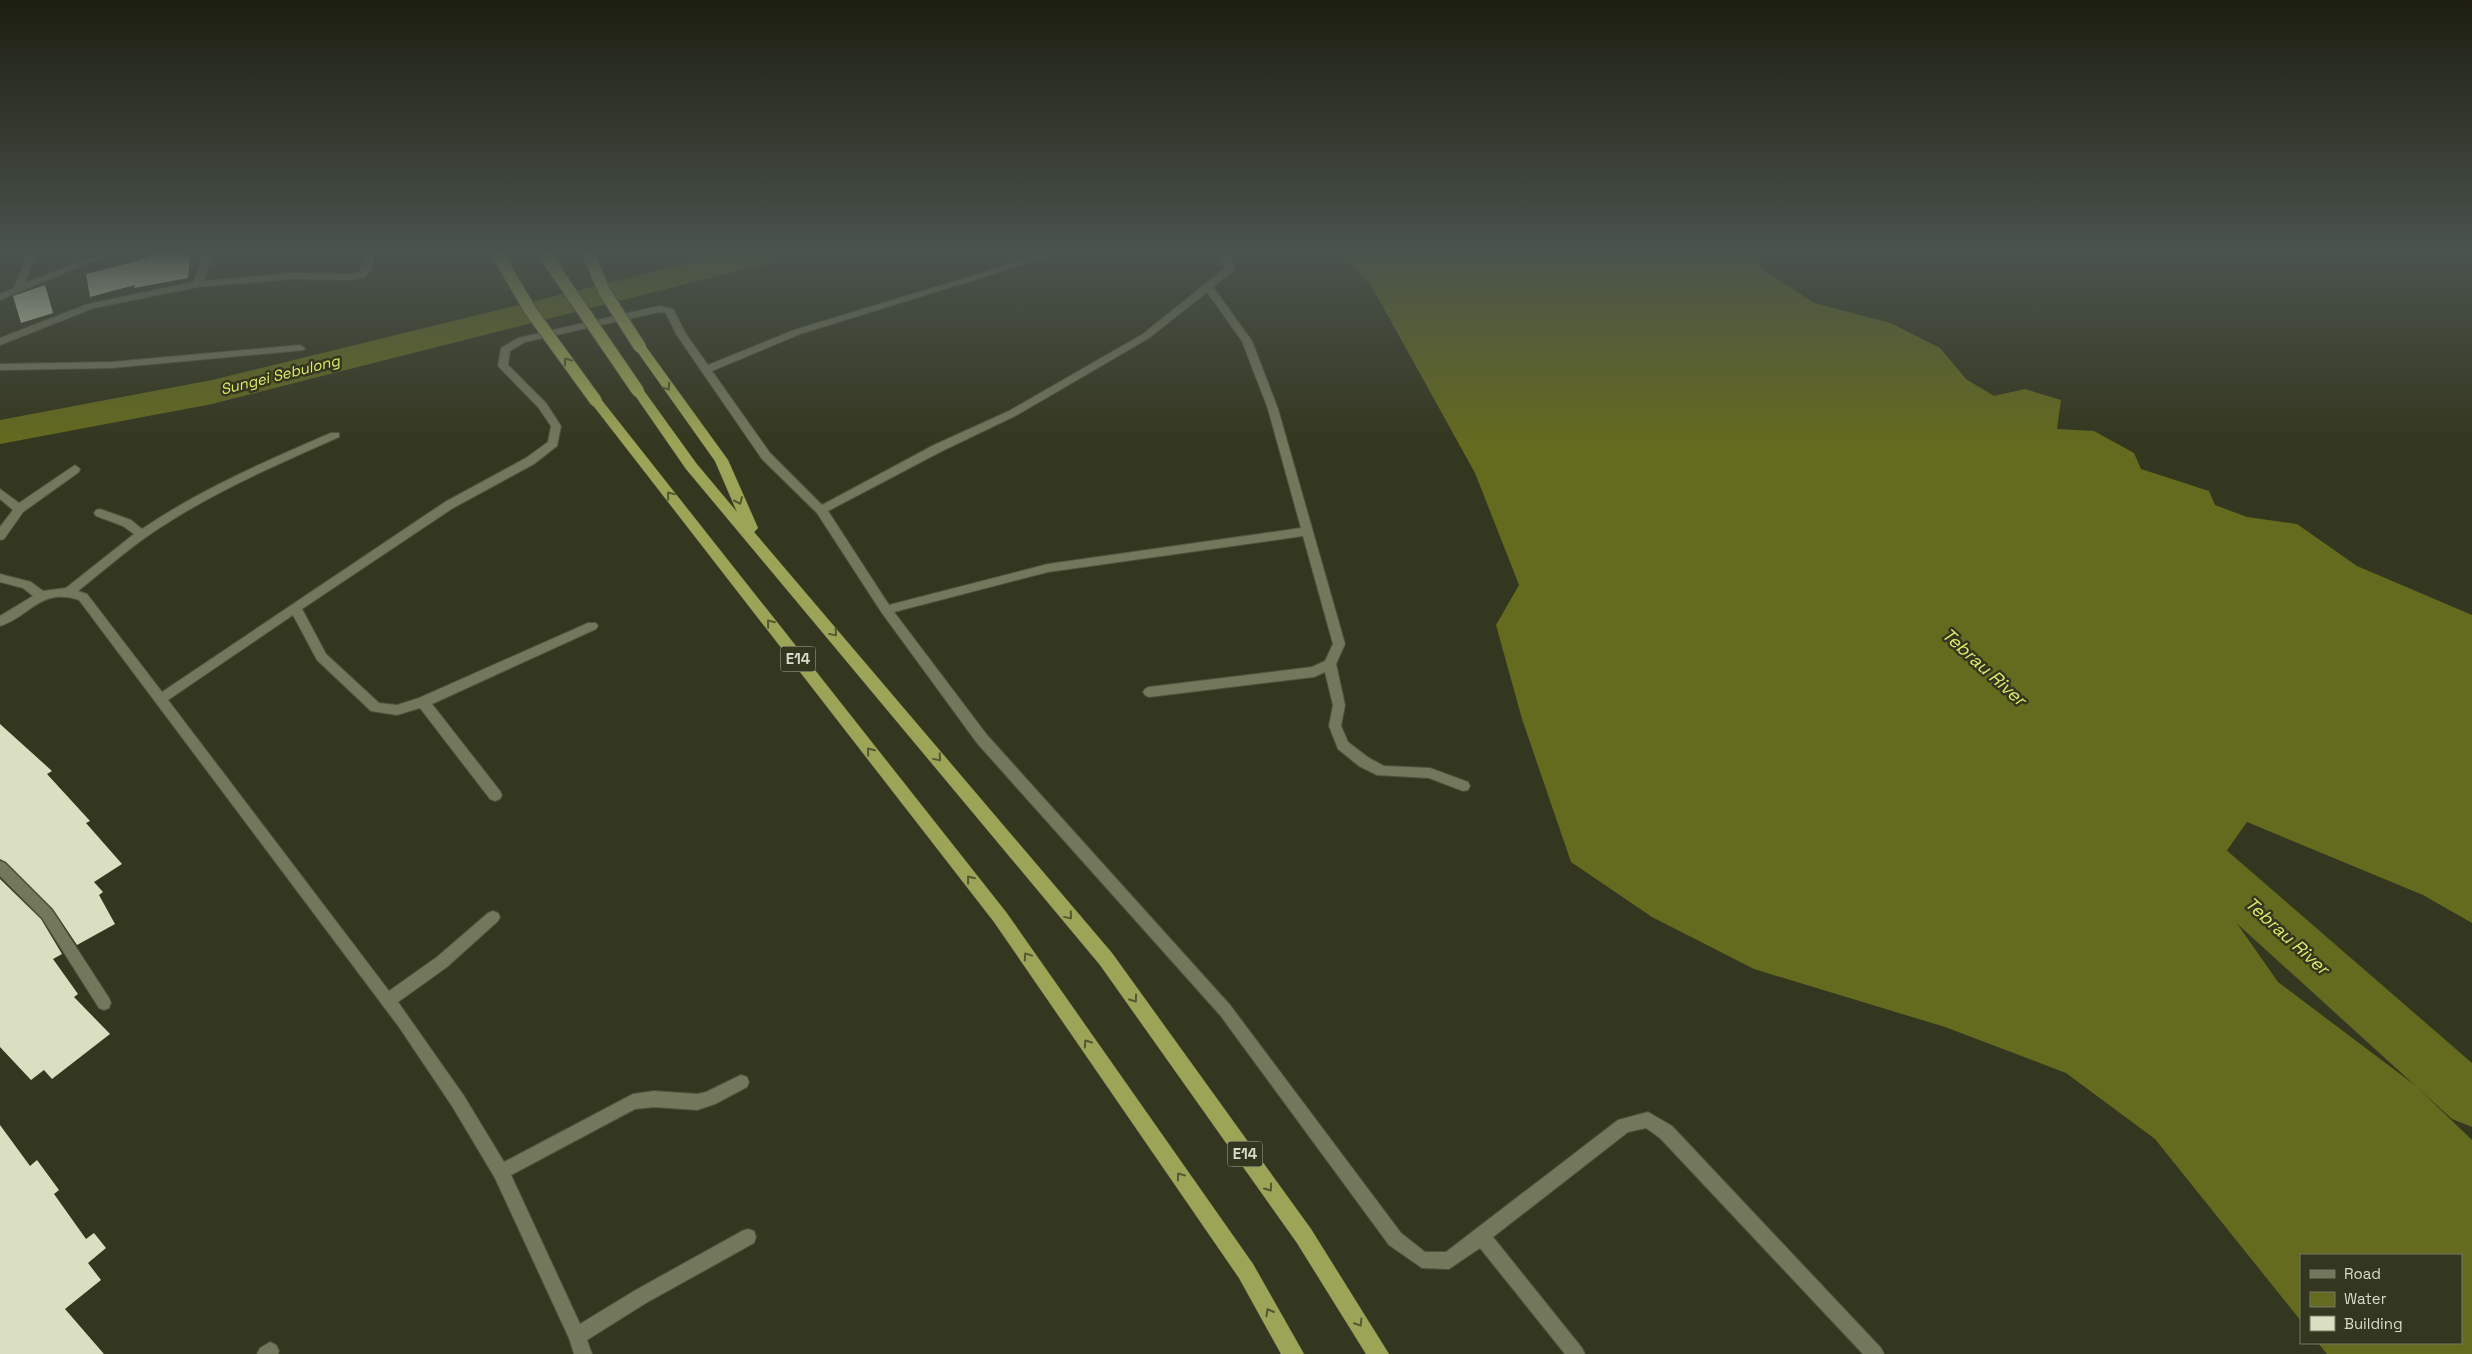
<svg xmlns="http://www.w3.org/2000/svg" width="2472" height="1354" font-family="'Space Grotesk',sans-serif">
<rect width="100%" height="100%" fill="#34371f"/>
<polygon fill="#646a1e" points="1343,255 1749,255 1764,270 1814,303 1891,323 1940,348 1966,379 1994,396 2025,389 2061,400 2057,429 2094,431 2134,453 2141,469 2209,491 2215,505 2247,517 2297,524 2357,566 2472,615 2472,923 2423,895 2247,822 2225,853 2236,922 2278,982 2416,1086 2472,1140 2472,1354 2327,1354 2318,1343 2461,1343 2461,1255 2301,1255 2301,1321 2155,1139 2066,1073 1945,1027 1754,969 1652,917 1571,862 1522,719 1496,625 1519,585 1475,473 1372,287"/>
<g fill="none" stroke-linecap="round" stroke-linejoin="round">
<g fill="#646a1e" fill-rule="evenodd">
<polygon points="722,255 778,255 773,262 212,404 0,444 0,420 212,380"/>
<polygon points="2184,823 2202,829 2472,1063 2472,1127 2452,1119 2166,859 2159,844 2166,829"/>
</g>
</g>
<g fill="#dadfc1">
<polygon points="150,255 190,255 188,278 134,288 135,285 90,297 86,274 137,261 150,257"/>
<polygon points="45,285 53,313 21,323 13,296"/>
<polygon points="0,724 52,771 47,774 90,821 86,823 122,864 94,882 103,892 99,895 115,924 77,945 53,909 6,862 0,859"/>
<polygon points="0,879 41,919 62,954 53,959 78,994 74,997 110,1034 52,1079 44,1070 31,1080 0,1047"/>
<polygon points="0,1125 30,1166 37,1160 59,1190 54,1194 86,1239 94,1233 106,1248 88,1263 101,1280 65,1309 104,1354 0,1354"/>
</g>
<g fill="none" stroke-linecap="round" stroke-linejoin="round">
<g stroke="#51533e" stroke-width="2">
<g id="minor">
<polygon points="27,255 36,255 25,283 96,255 108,255 0,300 0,294 14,288"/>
<polygon points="203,255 212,255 204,281 292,273 350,274 359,273 366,255 375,255 371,270 365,277 362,278 350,280 292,279 198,287 94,308 0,345 0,338 88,304 194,282"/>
<path d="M1041 255H1054L800 334 712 371 770 453 822 505 934 445 1009 411 1143 334 1225 268 1220 255H1229L1235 269 1213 287 1252 341 1278 409 1345 644 1336 664 1345 705 1341 726 1348 742 1369 758 1384 766 1430 768 1468 782 1470 786 1468 790 1463 791 1429 778 1377 775 1359 766 1338 749 1329 726 1333 705 1325 672 1314 677 1149 697 1145 695 1143 692 1145 689 1149 687 1312 667 1325 661 1333 644 1303 536 1048 572 894 612 987 735 1230 1005 1401 1233 1425 1252H1446L1618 1120 1648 1112 1672 1126 1881 1348 1884 1354H1863L1660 1138 1646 1128 1628 1132 1493 1237 1582 1348 1585 1354H1565L1480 1248 1449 1269 1422 1268 1389 1245 1220 1015 977 743 882 613 817 513 762 459 676 334 666 313 659 312 525 342 510 351 508 365 546 403 561 426 557 446 534 464 453 508 302 609 326 654 379 703 397 705 419 698 588 623H596L598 626 596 629 432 704 500 791 502 795 500 799 495 801 490 799 420 708 397 715 371 711 317 660 293 615 168 700 389 991 437 957 488 913 493 911 498 913 500 917 498 921 447 967 398 1002 464 1096 504 1162 633 1094 654 1091 697 1094 706 1092 741 1075 747 1077 749 1082 747 1087 715 1104 697 1110 654 1107 635 1109 511 1175 580 1324 634 1291 742 1231 748 1229 754 1231 756 1237 754 1243 646 1303 587 1340 592 1354H574L569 1338 495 1178 452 1106 399 1027 79 600C40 587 30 617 0 626V616L33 596 23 588 0 582V574L31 582 43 591 66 588 134 534 123 526 96 516 94 513 96 510 100 509 131 520 142 529C201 489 266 461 331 433H339V437C281 463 222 488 169 522 136 542 108 567 78 591L87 594 162 692 445 502 526 458 548 442 551 426 538 407 498 366 501 348 518 338 659 306 673 309 686 334 708 365 794 330ZM1207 292 1242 341 1268 409 1301 528 1048 564 889 605 828 511 942 451 1017 415 1149 338Z"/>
<polygon points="300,345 305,348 304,350 111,368 0,370 0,364 111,362"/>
<polygon points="75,465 80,469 79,472 23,512 4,539 0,540 0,527 13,510 0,499 0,489 19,503"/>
<polygon points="0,861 5,863 52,910 109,998 111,1003 109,1008 104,1010 99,1008 42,918 0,876"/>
<polygon points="270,1342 276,1345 279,1351 278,1354 257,1354 260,1348"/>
</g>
</g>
<g stroke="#51533e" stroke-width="1">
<g id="highway">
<polygon points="640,343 644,344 728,460 758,528 754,532 1112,953 1311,1229 1389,1354 1366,1354 1297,1243 1100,965 686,469 632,391 634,388 642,388 696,463 737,512 715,461 634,347"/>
<polygon points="596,397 600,398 1006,912 1253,1264 1304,1354 1281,1354 1239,1278 994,922 592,404 590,401"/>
</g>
</g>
<use href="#minor" fill="#73775c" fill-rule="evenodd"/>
<use href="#highway" fill="#9ca457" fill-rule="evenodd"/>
<g stroke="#51533e" stroke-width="14" stroke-linecap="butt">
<g id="highway-bridge">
<polyline points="498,255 530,310 596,401"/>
<polyline points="545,255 638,391"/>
<polyline points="589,255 604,291 640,347"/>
</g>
</g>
<use href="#highway-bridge" stroke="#9ca457" stroke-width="12"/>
</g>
<defs><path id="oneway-chevron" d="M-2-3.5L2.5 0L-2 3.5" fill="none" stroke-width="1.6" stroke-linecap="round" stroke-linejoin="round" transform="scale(1.25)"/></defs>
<g stroke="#535830">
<use href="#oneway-chevron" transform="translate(567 361) rotate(-126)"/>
<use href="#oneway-chevron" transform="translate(667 387) rotate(55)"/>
<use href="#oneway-chevron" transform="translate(670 495) rotate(-128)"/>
<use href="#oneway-chevron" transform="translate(739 501) rotate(66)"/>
<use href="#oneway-chevron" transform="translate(770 623) rotate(-128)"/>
<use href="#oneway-chevron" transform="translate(834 633) rotate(50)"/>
<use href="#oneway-chevron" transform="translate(870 751) rotate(-128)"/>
<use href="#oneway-chevron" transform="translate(938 758) rotate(50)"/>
<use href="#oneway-chevron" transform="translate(970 879) rotate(-128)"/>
<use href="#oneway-chevron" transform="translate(1069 916) rotate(50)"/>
<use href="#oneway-chevron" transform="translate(1027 956) rotate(-124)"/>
<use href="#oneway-chevron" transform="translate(1134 999) rotate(54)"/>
<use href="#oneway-chevron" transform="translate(1087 1043) rotate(-125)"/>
<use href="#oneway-chevron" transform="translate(1180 1176) rotate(-125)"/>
<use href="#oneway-chevron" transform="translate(1269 1188) rotate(54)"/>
<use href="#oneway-chevron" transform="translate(1269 1312) rotate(-120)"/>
<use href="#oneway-chevron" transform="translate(1359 1323) rotate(58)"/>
</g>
<linearGradient id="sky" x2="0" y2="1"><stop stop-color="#1d1e11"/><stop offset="0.57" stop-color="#4a534d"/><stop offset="1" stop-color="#4a534d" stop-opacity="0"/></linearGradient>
<rect width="2472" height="444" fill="url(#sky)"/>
<g text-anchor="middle" stroke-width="5" stroke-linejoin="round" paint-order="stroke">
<g font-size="15" font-style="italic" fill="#deea69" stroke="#34371f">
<text transform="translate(280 375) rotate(-14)" y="5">Sungei Sebulong</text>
</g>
<g fill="#34371f" stroke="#a8aa99" stroke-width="1">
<rect x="780.5" y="646.5" width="35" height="25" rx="4"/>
<rect x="1227.5" y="1141.5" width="35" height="25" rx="4"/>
</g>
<g font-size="15" font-weight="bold" fill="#d9dccd">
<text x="798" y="664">E14</text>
<text x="1245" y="1159">E14</text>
</g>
<g font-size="18" font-style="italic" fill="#deea69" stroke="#34371f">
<text transform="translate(1984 667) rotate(42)" y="6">Tebrau River</text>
<text transform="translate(2287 936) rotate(42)" y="6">Tebrau River</text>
</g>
</g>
<rect x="2300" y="1254" width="162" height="90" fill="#34371f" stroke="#767965"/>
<rect x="2310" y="1270" width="25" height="8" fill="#73775c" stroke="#767965"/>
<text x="2344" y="1279" font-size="15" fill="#d9dccd">Road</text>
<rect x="2310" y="1292" width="25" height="15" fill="#646a1e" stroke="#767965"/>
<text x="2344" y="1304" font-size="15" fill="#d9dccd">Water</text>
<rect x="2310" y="1316" width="25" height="15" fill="#dadfc1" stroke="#767965"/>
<text x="2344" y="1329" font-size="15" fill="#d9dccd">Building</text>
</svg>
